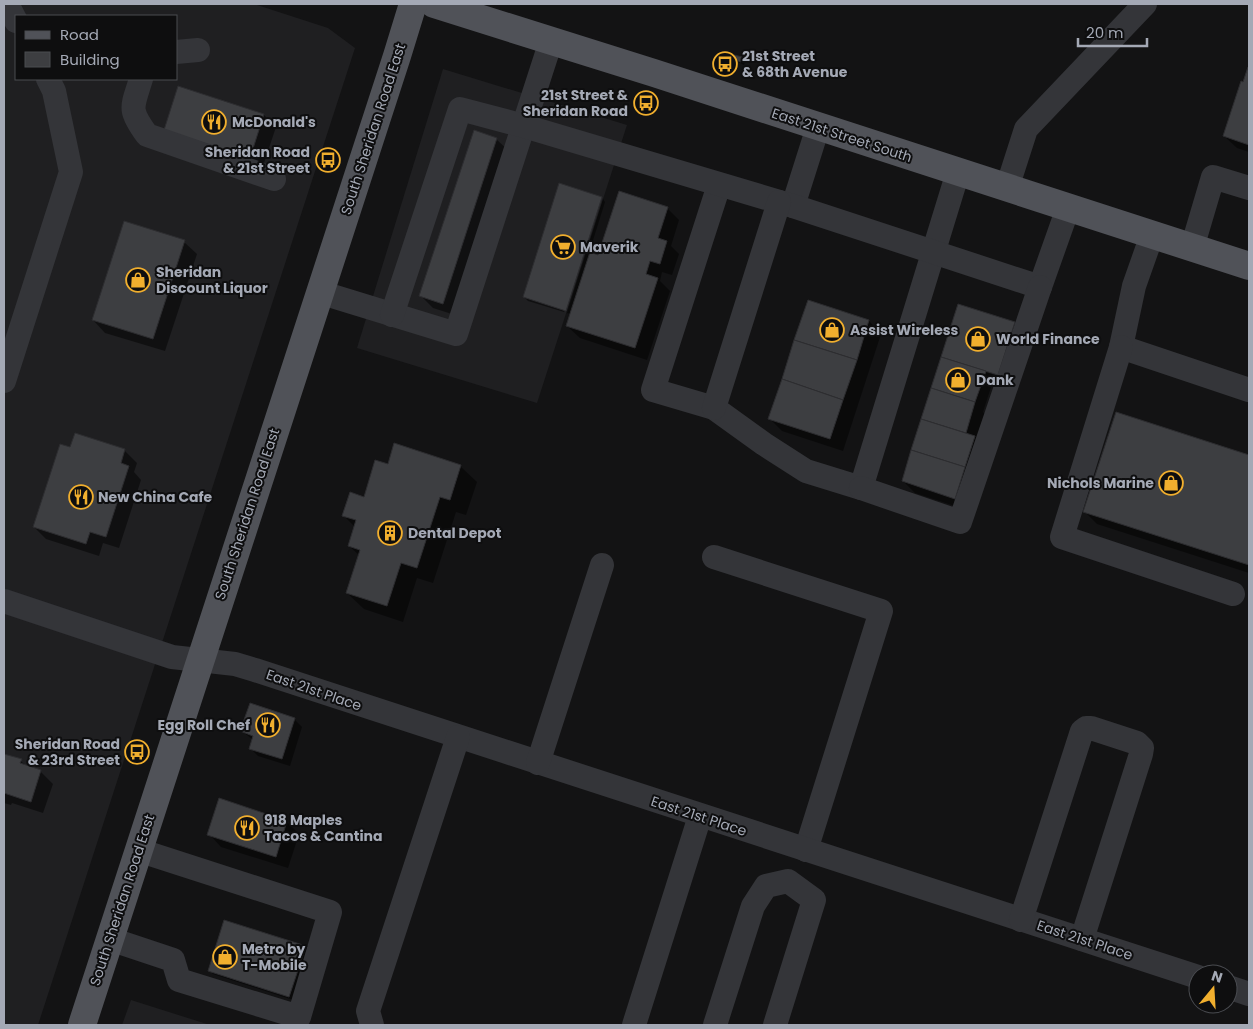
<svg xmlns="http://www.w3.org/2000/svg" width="1253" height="1029" font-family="Poppins,sans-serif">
<rect width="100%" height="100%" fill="#131314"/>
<g fill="#1f1f21" fill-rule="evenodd">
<path d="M4 4H254L328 28 355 48 38 1025H4ZM16 16H176V79H16Z"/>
<polygon points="443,69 627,125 537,403 357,348"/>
<polygon points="131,1000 210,1025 122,1025"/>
</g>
<g fill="#0007" fill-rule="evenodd">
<polygon points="742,58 745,62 744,65 738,62 734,59"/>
<polygon points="1249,69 1249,152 1237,148 1224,136"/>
<polygon points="264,115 276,127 262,169 165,129"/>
<polygon points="496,139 509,151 455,315 433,308 421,296"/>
<polygon points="560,185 602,198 601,198 564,312 528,301 524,297"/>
<polygon points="603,199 605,202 589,253 599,256 667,208 679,220 671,246 679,254 672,275 662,272 660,281 670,291 647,360 580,338 567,326 571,314 567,313"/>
<polygon points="184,242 197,254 165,351 105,333 93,320"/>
<polygon points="809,301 869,321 881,334 843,451 782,431 770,419"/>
<path d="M1015 323 1027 335 1010 386 993 381 983 412 987 416 967 510 915 493 903 481 932 390ZM981 368 1004 376V378L985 372Z"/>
<polygon points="1116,413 1249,456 1249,573 1097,524 1085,512"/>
<polygon points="71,449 124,450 137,463 134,472 141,480 119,548 103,543 99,556 46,539 34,527"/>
<polygon points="388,466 460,466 477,482 466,515 456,512 433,583 417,578 403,622 364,609 347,593 359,555 349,546 355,527 344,516 364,498"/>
<polygon points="294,719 302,727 290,766 258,756 250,748 253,740 242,731"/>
<polygon points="4,755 21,761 27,767 40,771 53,784 43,813 12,803 11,805 4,803"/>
<polygon points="287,822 299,834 288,868 221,847 209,834"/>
<polygon points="305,947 309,951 293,1000 213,974 209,970"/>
</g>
<g fill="#3d3e41" stroke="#2d2d30">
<polygon points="734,55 742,57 741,62 733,59"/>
<polygon points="1248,67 1249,67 1249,145 1223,136 1241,81 1243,82"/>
<polygon points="178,86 264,114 250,158 164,130"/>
<polygon points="474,130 497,138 443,304 419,296"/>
<polygon points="559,183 602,197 566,311 523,297"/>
<polygon points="619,191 668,207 658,238 667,241 660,264 650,261 646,274 658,278 635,348 566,326 590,252 598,255"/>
<polygon points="124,221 185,240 153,339 92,320"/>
<polygon points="808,300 869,320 857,360 794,340"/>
<polygon points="958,304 1015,322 998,375 941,357"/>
<polygon points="794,340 857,360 843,400 782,379"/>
<polygon points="941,357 986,371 975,402 931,388"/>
<polygon points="782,379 843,400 830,439 768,419"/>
<polygon points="931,388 975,402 966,433 921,419"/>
<polygon points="1116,412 1249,455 1249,565 1083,512"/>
<polygon points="921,419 975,436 965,467 911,450"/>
<polygon points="75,433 125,449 121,463 129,466 106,537 90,532 86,544 33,527 60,444 70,447"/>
<polygon points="394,443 461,465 450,500 440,497 417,568 401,563 387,606 346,593 360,550 348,546 356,520 342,516 350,492 364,497 375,460 388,464"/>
<polygon points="911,450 965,467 955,499 902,481"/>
<polygon points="250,703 295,718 282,759 249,749 253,736 240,731"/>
<polygon points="4,754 22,759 20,763 41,770 31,802 4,793"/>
<polygon points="219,798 287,821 276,857 207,835"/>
<polygon points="224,920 306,946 289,997 208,971"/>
</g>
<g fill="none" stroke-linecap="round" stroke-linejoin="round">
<g stroke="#343539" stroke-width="24">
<polyline points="7,4 16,21"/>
<polyline points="176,52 198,50"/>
<path d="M141 79C132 108 128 109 147 135L274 179"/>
<polyline points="719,185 653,390 714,408 764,444 806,471 861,488 958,172"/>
<polyline points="1007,188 1026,129 1145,4"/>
<polyline points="793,206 818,127"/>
<polyline points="1152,235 1134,286 1121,347 1249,390"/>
<polyline points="1192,248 1213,177 1249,188"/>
<polyline points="319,292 456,334 551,41"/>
<polyline points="392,315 460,109 524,126 793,206 1040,287 1068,208"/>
<polyline points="1121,347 1062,537 1233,594"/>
<polyline points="4,381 71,172 54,91 48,79"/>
<polyline points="714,408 779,202"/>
<polyline points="861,488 960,522 1040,287"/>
<polyline points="714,557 881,611 806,850"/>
<polyline points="4,601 172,657 235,664 255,670 1198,977"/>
<polyline points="538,763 602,565"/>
<polyline points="1021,920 1082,731 1086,728 1091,728 1137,743 1142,748 1141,754 1082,939"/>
<polyline points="110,939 173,960 179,980 299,1017 330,912 138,850"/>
<polyline points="1228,987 1249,994"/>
<polyline points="372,1025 368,1011 458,737"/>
<polyline points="634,1025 700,816"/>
<polyline points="715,1025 753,906 766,886 788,881 814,900 775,1025"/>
</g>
<g stroke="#505258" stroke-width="28">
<polyline points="434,4 654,73 1249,266"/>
<polyline points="82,1025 397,56 413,4"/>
</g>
</g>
<defs>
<g id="bus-ring" transform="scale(1.25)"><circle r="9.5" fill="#0e0e0f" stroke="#f1af2e" stroke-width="1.5"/><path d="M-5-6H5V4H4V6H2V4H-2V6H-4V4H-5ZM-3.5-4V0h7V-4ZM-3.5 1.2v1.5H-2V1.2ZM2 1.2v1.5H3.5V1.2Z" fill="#f1af2e"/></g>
<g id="restaurant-ring" transform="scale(1.25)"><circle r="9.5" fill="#0e0e0f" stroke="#f1af2e" stroke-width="1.5"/><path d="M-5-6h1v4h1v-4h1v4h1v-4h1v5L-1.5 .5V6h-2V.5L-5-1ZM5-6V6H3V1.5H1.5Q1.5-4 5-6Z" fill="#f1af2e"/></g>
<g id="supermarket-ring" transform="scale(1.25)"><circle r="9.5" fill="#0e0e0f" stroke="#f1af2e" stroke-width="1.5"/><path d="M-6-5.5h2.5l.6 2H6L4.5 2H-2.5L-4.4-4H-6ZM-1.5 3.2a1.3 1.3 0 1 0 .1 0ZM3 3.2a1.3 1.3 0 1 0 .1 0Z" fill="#f1af2e"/></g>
<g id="shop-ring" transform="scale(1.25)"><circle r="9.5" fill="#0e0e0f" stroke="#f1af2e" stroke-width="1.5"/><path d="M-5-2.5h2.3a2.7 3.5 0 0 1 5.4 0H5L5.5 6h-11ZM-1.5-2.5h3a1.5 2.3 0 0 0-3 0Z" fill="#f1af2e"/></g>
<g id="building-ring" transform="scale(1.25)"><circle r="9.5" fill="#0e0e0f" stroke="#f1af2e" stroke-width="1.5"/><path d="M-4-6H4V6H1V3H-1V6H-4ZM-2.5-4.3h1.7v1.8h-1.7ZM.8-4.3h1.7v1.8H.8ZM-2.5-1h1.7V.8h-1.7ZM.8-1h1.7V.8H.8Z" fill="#f1af2e"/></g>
</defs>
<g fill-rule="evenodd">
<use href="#bus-ring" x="725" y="64"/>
<use href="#bus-ring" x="646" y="103"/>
<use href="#restaurant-ring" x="214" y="122"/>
<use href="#bus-ring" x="328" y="160"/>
<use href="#supermarket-ring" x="563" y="247"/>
<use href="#shop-ring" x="138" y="280"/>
<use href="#shop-ring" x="832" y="330"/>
<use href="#shop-ring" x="978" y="339"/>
<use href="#shop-ring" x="958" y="380"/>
<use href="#shop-ring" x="1171" y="483"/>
<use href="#restaurant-ring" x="81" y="497"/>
<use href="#building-ring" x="390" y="533"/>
<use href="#restaurant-ring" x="268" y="725"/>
<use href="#bus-ring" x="137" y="752"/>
<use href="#restaurant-ring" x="247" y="828"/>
<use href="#shop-ring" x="225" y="957"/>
</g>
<g text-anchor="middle" stroke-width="4" stroke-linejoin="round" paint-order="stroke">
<g font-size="14" font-weight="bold" fill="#a4a9b5" stroke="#0e0e0f" text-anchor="start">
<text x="742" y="61">21st Street<tspan x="742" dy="16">&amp; 68th Avenue</tspan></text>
<text x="628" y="100" text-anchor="end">21st Street &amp;<tspan x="628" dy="16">Sheridan Road</tspan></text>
<text x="232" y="127">McDonald's</text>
<text x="310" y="157" text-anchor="end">Sheridan Road<tspan x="310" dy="16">&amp; 21st Street</tspan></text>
<text x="580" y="252">Maverik</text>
<text x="156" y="277">Sheridan<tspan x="156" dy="16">Discount Liquor</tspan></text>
<text x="850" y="335">Assist Wireless</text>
<text x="996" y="344">World Finance</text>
<text x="976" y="385">Dank</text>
<text x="1154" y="488" text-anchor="end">Nichols Marine</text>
<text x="98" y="502">New China Cafe</text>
<text x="408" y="538">Dental Depot</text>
<text x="250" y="730" text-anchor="end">Egg Roll Chef</text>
<text x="120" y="749" text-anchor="end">Sheridan Road<tspan x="120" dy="16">&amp; 23rd Street</tspan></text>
<text x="264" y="825">918 Maples<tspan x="264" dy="16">Tacos &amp; Cantina</tspan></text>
<text x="242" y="954">Metro by<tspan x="242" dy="16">T-Mobile</tspan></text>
</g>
<g font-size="14" fill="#a4a9b5" stroke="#0e0e0f">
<text transform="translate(373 129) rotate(-72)" y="5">South Sheridan Road East</text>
<text transform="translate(842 135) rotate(18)" y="5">East 21st Street South</text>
<text transform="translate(247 514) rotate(-72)" y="5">South Sheridan Road East</text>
<text transform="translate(314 690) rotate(19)" y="5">East 21st Place</text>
<text transform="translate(699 816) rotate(18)" y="5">East 21st Place</text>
<text transform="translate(122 900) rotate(-72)" y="5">South Sheridan Road East</text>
<text transform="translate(1085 940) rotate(18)" y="5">East 21st Place</text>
</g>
</g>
<rect width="1253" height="1029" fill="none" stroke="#a4a9b5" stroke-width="10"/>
<rect x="15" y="15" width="162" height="65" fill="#0e0e0f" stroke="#4a4c51"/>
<rect x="25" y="31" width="25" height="8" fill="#505258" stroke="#4a4c51"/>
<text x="60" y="40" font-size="15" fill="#a4a9b5">Road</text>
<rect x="25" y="52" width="25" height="15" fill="#3d3e41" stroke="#4a4c51"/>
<text x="60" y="65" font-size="15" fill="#a4a9b5">Building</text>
<g transform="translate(1213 989) rotate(18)"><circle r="24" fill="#0e0e0f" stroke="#4a4c51"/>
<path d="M0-4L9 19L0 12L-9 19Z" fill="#f1af2e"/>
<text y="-8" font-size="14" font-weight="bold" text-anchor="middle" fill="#a4a9b5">N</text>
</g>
<path d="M1078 38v8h69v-8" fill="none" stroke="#a4a9b5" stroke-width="2.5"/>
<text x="1086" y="38" font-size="15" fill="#a4a9b5" stroke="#0e0e0f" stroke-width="4" paint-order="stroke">20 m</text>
</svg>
